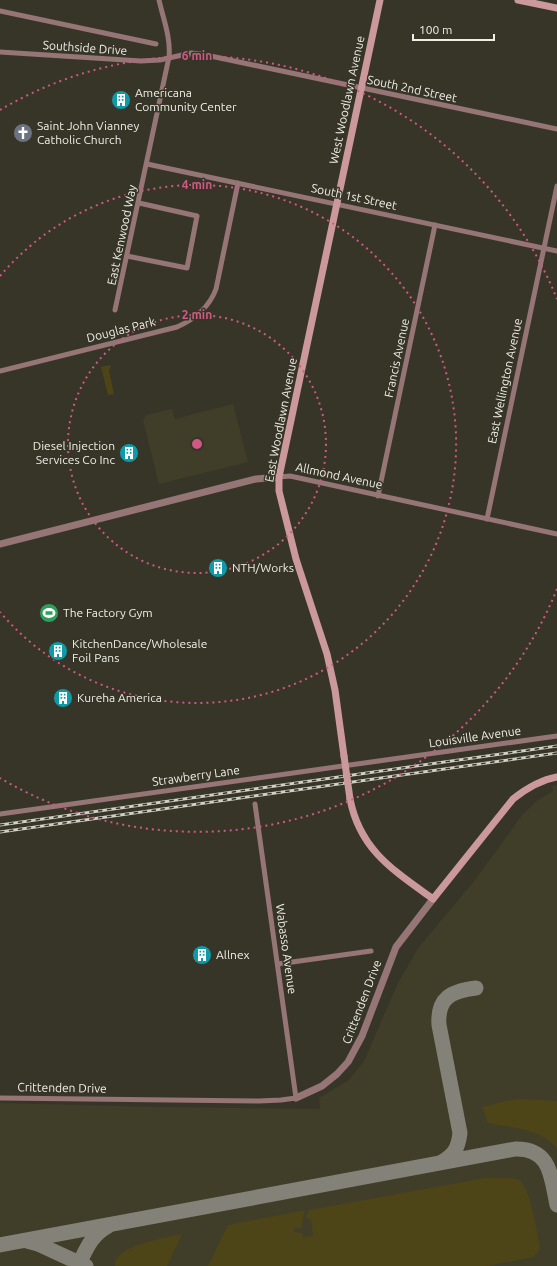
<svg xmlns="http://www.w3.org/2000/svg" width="557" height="1266" font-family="Ubuntu,sans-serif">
<rect width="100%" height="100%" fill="#373528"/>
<g fill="#403d29">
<polygon points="233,404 248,462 159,484 143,420 146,415 172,409 175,419"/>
<polygon points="557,785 557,1266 0,1266 0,1103 157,1107 320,1109 319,1098 349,1080 364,1061 398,983 419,947 475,880 523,814 538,800 553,791 552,786"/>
</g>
<g fill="#4d4517">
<polygon points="111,365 109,371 114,394 108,395 101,367"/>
<path d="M521 1099 557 1101V1148C539 1128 513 1128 488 1123L482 1107 506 1101Z"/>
<path d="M485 1178C491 1178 515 1177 519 1180 530 1186 538 1236 540 1249L534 1257 487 1266H208L228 1225 305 1210 302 1223V1228H294V1232L302 1233 303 1237 313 1236 311 1220 307 1219 306 1217 309 1210Z"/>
<path d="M182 1234 167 1266H115C112 1246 168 1237 182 1234Z"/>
</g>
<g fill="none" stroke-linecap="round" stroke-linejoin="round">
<g stroke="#848278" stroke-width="15">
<path d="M442 1162C455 1154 458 1148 460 1133L439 1025C437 998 451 991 476 988"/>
<polyline points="27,1241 38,1244 86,1266"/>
<path d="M0 1245 515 1149C551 1148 551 1177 557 1205"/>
<path d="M78 1266C86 1250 91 1235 108 1226"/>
</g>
<g stroke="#957576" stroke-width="5">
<polyline points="0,11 156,44"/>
<polyline points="0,52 141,61 160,60 191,53 201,54 557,129"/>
<polyline points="147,164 557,251"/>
<polyline points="127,256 187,268 197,216 139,203"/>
<path d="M115 310 169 57C171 38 163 18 159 0"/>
<path d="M0 371 177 327C195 319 209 308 216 289L238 183"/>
<polyline points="279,477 290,476 557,534"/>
<polyline points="378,496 435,225"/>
<polyline points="487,519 557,186"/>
<polyline points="0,814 557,736"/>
<polyline points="278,964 371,951"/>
<polyline points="0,1098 259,1101 281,1100 296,1098 255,804"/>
</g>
<g stroke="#957576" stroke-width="7">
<polyline points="0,544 256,479 279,477"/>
<polyline points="296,1098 322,1086 337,1074 348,1062 362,1036 396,947 433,899"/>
</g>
<g stroke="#cb999b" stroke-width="7">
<polyline points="518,0 557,8"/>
<polyline points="344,756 335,690 327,654 296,559 279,491 279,477 380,0"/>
<path d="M350 799C360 850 393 870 433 899L513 799C527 788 540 780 557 777"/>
</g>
<g stroke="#d1d0c7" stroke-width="3">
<g id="rail">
<polyline points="0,825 557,746"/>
<polyline points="0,832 557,753"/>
</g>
</g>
<use href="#rail" stroke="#373528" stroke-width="1.5" stroke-dasharray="4.5" stroke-linecap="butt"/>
<polyline stroke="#cb999b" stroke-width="7" points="344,756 350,799"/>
</g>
<g fill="none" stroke="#d05885" stroke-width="2" stroke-dasharray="2 4">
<circle cx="197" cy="444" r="129"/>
<path d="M0 276A259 259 0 1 1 0 612"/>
<path d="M557 589A388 388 0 0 1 0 778M0 110A388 388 0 0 1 557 299"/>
</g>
<defs>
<g id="building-disc" transform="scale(1)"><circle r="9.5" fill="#0f9aa8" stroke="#373528"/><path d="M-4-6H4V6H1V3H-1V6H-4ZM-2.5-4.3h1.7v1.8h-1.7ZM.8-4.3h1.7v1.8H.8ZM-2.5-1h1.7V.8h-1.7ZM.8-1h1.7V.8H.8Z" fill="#fff"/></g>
<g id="church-disc" transform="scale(1)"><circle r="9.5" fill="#6b7280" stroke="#373528"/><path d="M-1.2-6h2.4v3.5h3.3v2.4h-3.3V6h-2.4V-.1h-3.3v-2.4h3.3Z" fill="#fff"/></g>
<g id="stadium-disc" transform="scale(1)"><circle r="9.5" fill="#2e9e5b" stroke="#373528"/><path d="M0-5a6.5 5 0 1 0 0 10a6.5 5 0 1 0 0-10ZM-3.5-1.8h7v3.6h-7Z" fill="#fff"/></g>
</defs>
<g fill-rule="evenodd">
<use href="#building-disc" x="121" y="100"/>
<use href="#church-disc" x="23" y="133"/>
<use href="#building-disc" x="129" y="453"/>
<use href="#building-disc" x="218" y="568"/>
<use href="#stadium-disc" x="49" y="613"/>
<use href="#building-disc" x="58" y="651"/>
<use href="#building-disc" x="63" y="698"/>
<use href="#building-disc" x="202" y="955"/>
</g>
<g text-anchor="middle" stroke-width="3" stroke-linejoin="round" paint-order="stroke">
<g font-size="12" fill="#efeee6" stroke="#373528">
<text transform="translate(85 48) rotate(4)" y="4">Southside Drive</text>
<text transform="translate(412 89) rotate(12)" y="4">South 2nd Street</text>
<text transform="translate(347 100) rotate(-78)" y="4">West Woodlawn Avenue</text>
<text transform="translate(354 197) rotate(12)" y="4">South 1st Street</text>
<text transform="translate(122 235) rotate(-78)" y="4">East Kenwood Way</text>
<text transform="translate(121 330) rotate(-14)" y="4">Douglas Park</text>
<text transform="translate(397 358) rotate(-78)" y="4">Francis Avenue</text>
<text transform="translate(505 381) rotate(-78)" y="4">East Wellington Avenue</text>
<text transform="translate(281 420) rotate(-79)" y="4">East Woodlawn Avenue</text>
<text transform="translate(339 476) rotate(12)" y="4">Allmond Avenue</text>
<text transform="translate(475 737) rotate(-8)" y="4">Louisville Avenue</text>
<text transform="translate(196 776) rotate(-8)" y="4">Strawberry Lane</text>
<text transform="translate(286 949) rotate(82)" y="4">Wabasso Avenue</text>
<text transform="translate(362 1002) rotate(-69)" y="4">Crittenden Drive</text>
<text transform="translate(62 1088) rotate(1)" y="4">Crittenden Drive</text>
</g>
<g font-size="12" fill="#efeee6" stroke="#373528" text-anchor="start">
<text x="135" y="97">Americana<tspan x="135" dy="14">Community Center</tspan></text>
<text x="37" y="130">Saint John Vianney<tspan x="37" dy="14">Catholic Church</tspan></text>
<text x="115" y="450" text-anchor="end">Diesel Injection<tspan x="115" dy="14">Services Co Inc</tspan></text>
<text x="232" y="572">NTH/Works</text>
<text x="63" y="617">The Factory Gym</text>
<text x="72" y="648">KitchenDance/Wholesale<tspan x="72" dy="14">Foil Pans</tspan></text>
<text x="77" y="702">Kureha America</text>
<text x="216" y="959">Allnex</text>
</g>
</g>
<circle cx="197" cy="444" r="6" fill="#d05885" stroke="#373528" stroke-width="2"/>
<g font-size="12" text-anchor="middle" font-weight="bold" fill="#d05885" stroke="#373528" stroke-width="3" stroke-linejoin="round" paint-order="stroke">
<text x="197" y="60">6 min</text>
<text x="197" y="189">4 min</text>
<text x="197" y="319">2 min</text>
</g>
<path d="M413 34v6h81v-6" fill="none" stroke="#efeee6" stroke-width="2"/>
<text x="419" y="34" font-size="12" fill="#efeee6" stroke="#373528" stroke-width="3" paint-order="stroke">100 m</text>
</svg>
